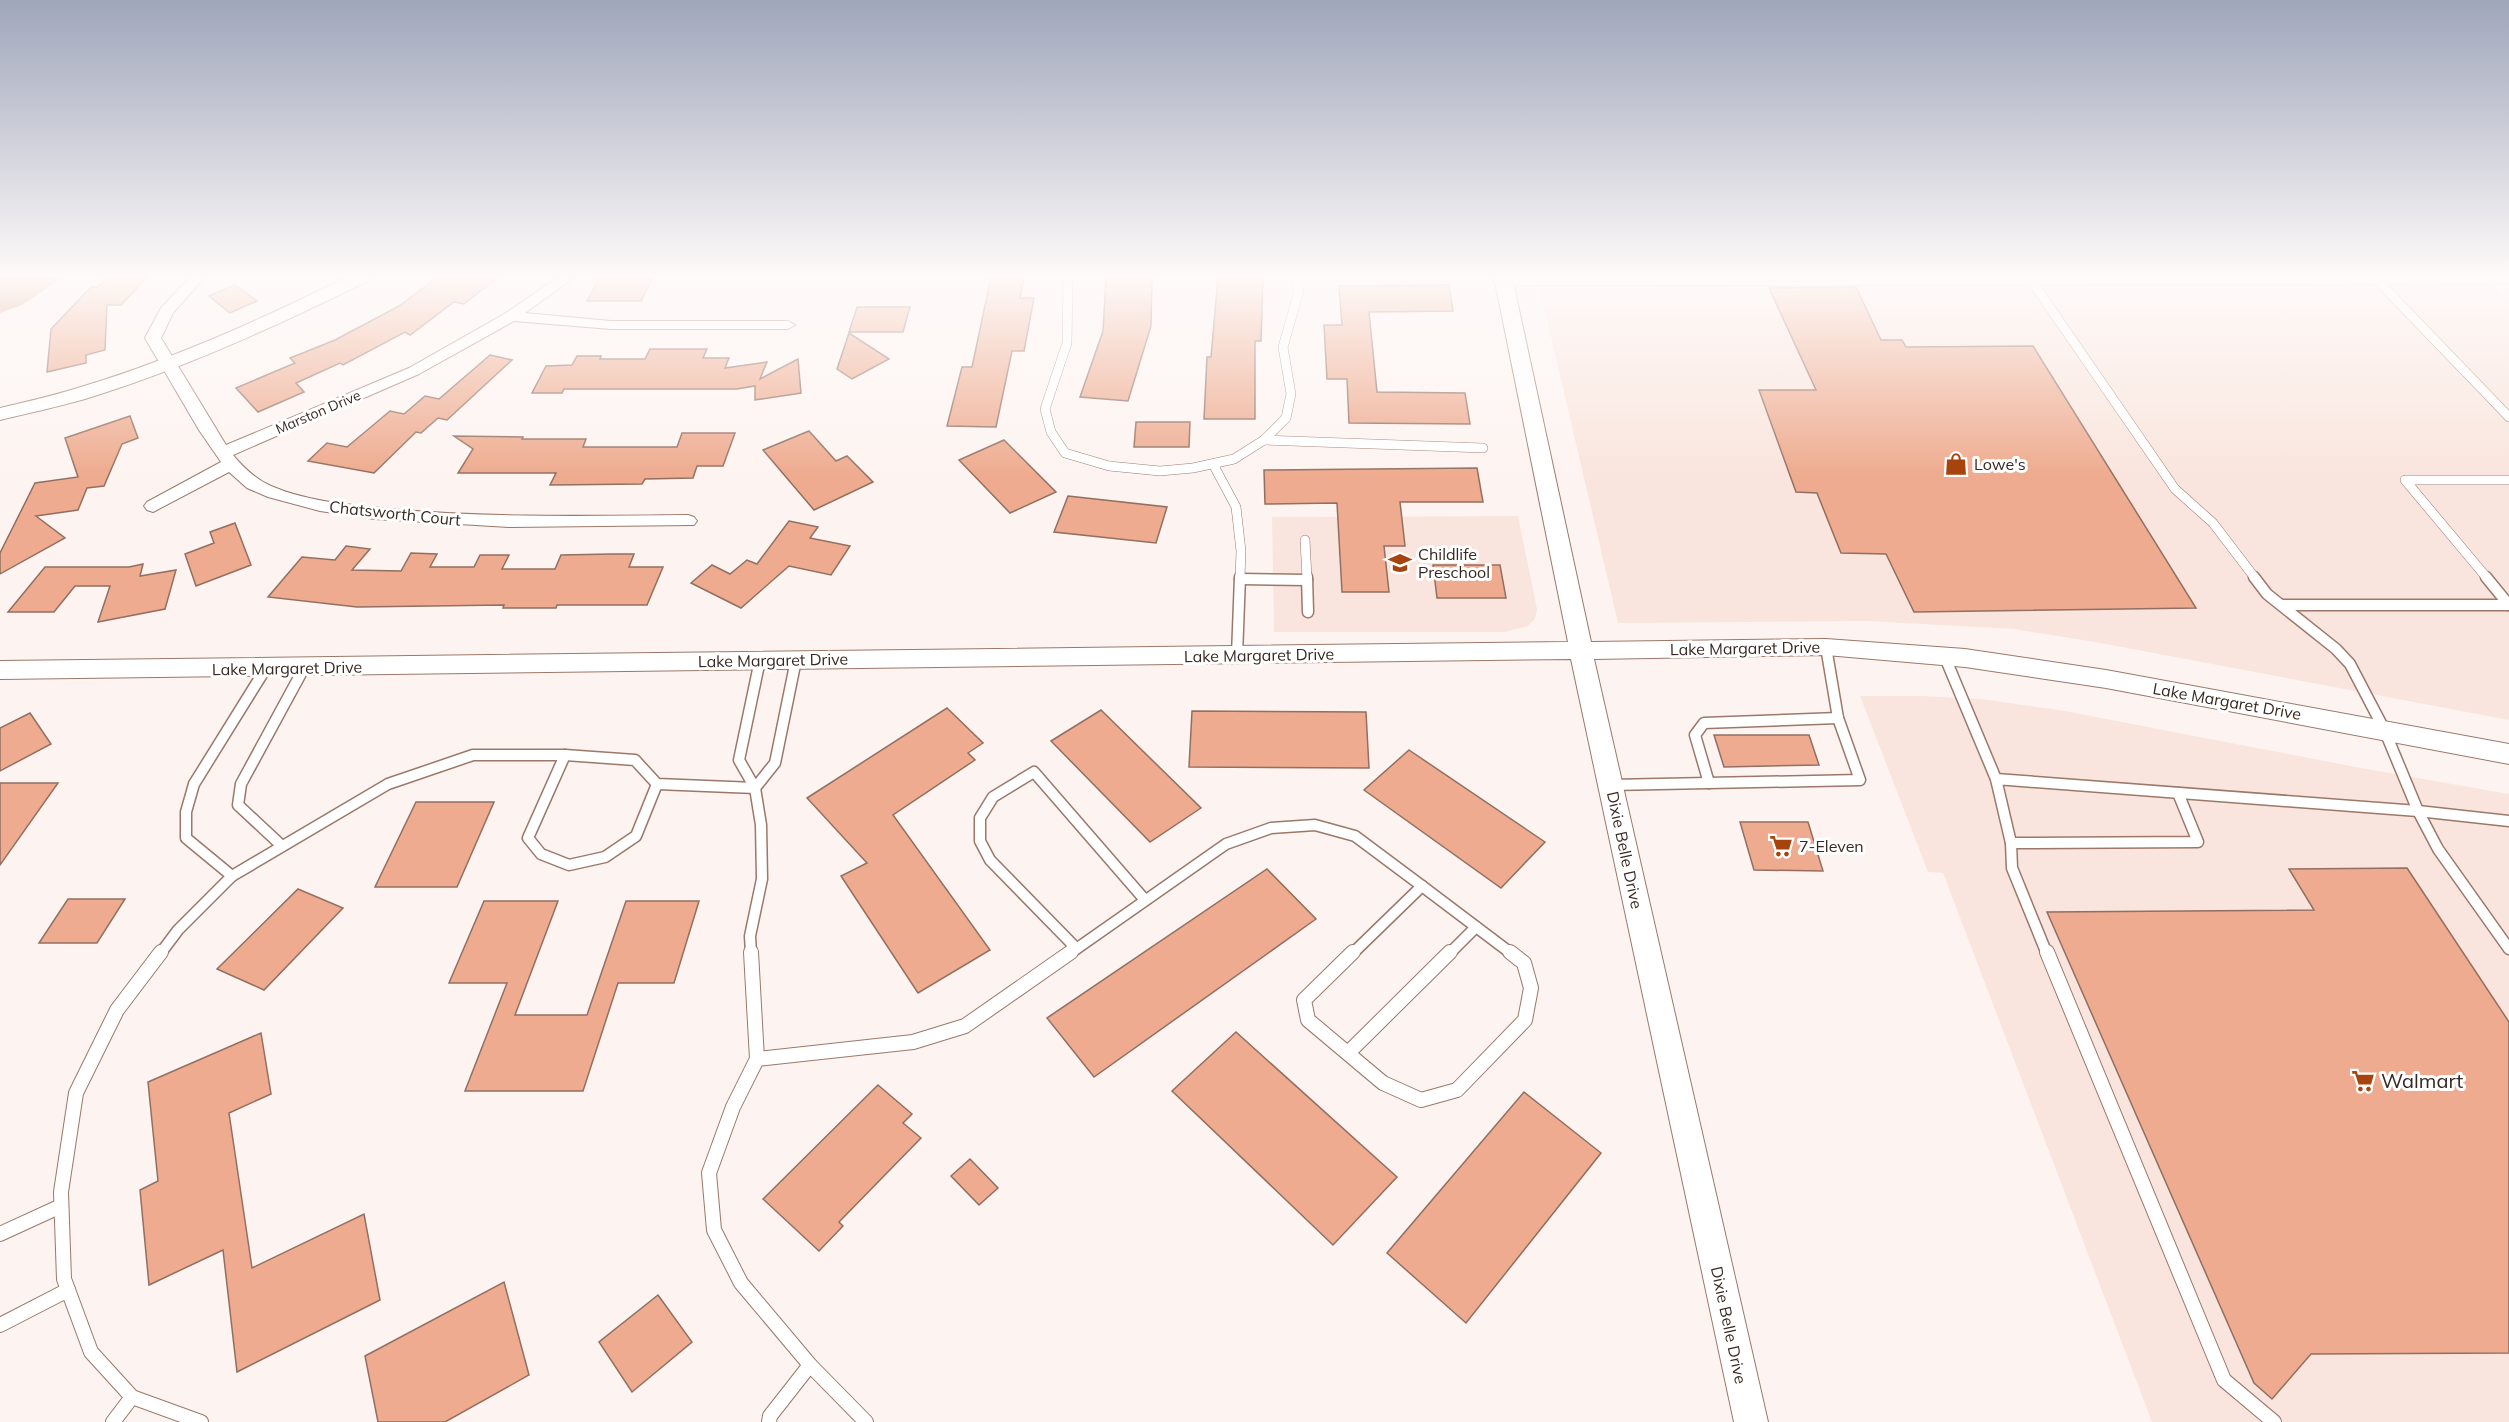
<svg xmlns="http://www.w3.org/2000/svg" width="2509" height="1422" font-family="Mulish,sans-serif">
<rect width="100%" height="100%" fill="#fdf4f1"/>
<g fill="#f9e5dd">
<polygon points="1537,277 2484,277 2509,302 2509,720 2095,642 2014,629 1868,621 1618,623"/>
<polygon points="1518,516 1537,609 1535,619 1528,626 1505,632 1274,632 1272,517"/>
<polygon points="1860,696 1922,696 1981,699 2065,711 2361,768 2509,794 2509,1422 2152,1422 1943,873 1928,872"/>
</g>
<polygon fill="#d29176" points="0,277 64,277 22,305 0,313"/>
<g fill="#eeab8f" stroke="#926f61" stroke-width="1.5">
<polygon points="108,277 147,277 121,305 107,305 105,350 86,355 86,363 47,372 51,329 91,287 98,287"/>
<polygon points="438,277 498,277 464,304 454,302 410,335 405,332 343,365 340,363 296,383 304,392 258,412 236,388 295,363 290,358 335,340 399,306"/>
<polygon points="991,277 1024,277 1020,298 1034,298 1024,351 1012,351 996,427 947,426 962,367 972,367"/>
<polygon points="1106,277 1152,277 1151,326 1128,401 1080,397 1103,331"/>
<polygon points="1218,277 1263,277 1261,341 1255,341 1255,419 1204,419 1207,357 1211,357"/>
<polygon points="599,279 652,279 641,301 587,301"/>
<polygon points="235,285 257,301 230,313 209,296"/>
<polygon points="1449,285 1453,311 1369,312 1377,392 1465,393 1470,424 1349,423 1347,379 1327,379 1324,325 1342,325 1339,286"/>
<polygon points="1856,287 1881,340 1902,340 1906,347 2033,346 2196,608 1914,612 1886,554 1841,553 1817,493 1796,492 1759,390 1816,390 1769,288"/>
<polygon points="857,307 910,307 903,332 849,332"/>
<polygon points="849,333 889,359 852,379 837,369"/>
<polygon points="650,349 707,349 703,358 729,358 725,368 767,362 760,379 798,359 801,393 755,400 755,386 737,389 564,389 562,393 532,393 546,366 572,365 577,356 601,356 600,359 645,359"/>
<polygon points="490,355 512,360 447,420 438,418 421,433 416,432 374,473 308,461 327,443 347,447 390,411 404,414 425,396 439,399"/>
<polygon points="130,416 138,438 122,444 104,486 87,488 78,510 36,516 65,538 0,574 0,553 35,483 78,477 65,438"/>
<polygon points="1136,422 1190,422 1189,447 1134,447"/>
<polygon points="809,431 836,461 847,456 873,482 814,510 763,450"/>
<polygon points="682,433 735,433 723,466 697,466 693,478 645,479 642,484 550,485 556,473 458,473 473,449 454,436 523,437 522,439 586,439 583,447 677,447"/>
<polygon points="1004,440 1056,492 1010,513 959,460"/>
<polygon points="1477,468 1483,502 1400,502 1405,546 1384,546 1389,592 1342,592 1337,503 1265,504 1264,470"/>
<polygon points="1068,496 1167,507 1156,543 1054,532"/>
<polygon points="789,521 818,527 810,538 850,546 831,575 789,566 741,608 691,583 712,565 730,574 747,560 757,564"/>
<polygon points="235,523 251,565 196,586 185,554 214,543 210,532"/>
<polygon points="346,546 370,549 352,570 401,571 411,553 437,554 430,567 474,567 480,555 509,555 502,569 555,569 561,555 612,554 634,554 629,567 663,567 647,605 557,605 556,608 503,608 504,605 357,607 268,597 302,557 335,560"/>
<polygon points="143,564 140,576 176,570 165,609 98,622 110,586 75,586 54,612 8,612 45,567 129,567"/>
<polygon points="1433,565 1500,565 1506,598 1437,598"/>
<polygon points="947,708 983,743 968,753 975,760 893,815 990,950 918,993 841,876 867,863 807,798"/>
<polygon points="1101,710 1201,808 1150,842 1051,741"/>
<polygon points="1192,711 1366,712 1369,768 1189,767"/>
<polygon points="30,713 51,744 0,771 0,728"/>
<polygon points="1714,735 1809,735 1819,765 1724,767"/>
<polygon points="1409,750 1545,842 1501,888 1364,790"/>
<polygon points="0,783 58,783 0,865"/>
<polygon points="416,802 494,802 457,887 375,887"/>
<polygon points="1740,822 1808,822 1823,871 1754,870"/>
<polygon points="2407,868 2509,1022 2509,1353 2311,1354 2272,1399 2254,1383 2047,912 2314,910 2289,869"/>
<polygon points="1267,869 1316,919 1094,1077 1047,1018"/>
<polygon points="298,889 343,908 264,990 217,969"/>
<polygon points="68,899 125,899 97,943 39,943"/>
<polygon points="484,901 558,901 515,1015 587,1015 626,901 699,901 674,983 618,983 583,1091 465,1091 507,983 449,983"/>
<polygon points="1236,1032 1397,1177 1333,1245 1172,1091"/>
<polygon points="261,1033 271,1094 229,1113 252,1268 364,1214 380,1300 237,1372 223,1250 149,1285 140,1190 158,1181 148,1082"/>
<polygon points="878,1085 912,1114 903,1123 921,1138 839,1222 843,1226 819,1251 763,1199"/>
<polygon points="1524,1092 1601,1153 1466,1323 1387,1253"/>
<polygon points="970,1159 998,1188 979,1205 951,1176"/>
<polygon points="504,1282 529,1375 445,1422 378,1422 365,1356"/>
<polygon points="658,1295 692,1342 632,1392 599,1342"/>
</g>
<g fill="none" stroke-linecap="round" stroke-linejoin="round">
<g stroke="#9b7869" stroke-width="10">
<g id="service-far2">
<polyline points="1068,277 1067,343 1045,409 1051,432 1065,453 1109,466 1160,471 1193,468 1234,459 1264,440 1286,418 1291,394 1283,347 1299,291 1295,277"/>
<polyline points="2375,278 2509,417"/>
<polyline points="2031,280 2175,489 2213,523 2255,578"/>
<polyline points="1505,281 2509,279"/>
<polyline points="1264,440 1483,448"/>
<polyline points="1213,464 1236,507 1241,551 1240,578"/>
<polyline points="1305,540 1307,578"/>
<polyline points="2487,578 2405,480 2509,480"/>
</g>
</g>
<g stroke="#9b7869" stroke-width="13">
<g id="service-far1">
<polyline points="1307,577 1308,612"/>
<polyline points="2254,577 2267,594 2336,649 2350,664 2384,729 2418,811 2438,849 2509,949"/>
<polyline points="2486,577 2509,605"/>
<polyline points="1240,579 1307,580"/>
<polyline points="2282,605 2509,605"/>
<polyline points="1237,655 1240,577"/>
<polyline points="1944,655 1996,779"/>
<polyline points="565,755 528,838 541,854 569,865 605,857 636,836 657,784"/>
<polyline points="1709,783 1695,735 1704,723 1838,718"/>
<polyline points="1611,785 1860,780 1838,718 1826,647"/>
<polyline points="755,788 775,763 796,660"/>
<polyline points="2011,843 2198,842 2178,793"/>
<polyline points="282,846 238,805 241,784 304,668"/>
<polyline points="232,876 186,838 186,812 194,784 266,668"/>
<polyline points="1422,886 1512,954"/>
<polyline points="1076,948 990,860 980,841 980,818 993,797 1034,772 1145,900"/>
<polyline points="160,954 178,930 232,876 388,784 473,755 565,755 635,760 657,784 755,788"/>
<polyline points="751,954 750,936 762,879 761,825 755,788 739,760 760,660"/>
<polyline points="1069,954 1226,844 1271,828 1315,825 1355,836 1422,886"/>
<polyline points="1352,954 1422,886"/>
<polyline points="1449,954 1476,927"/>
<polyline points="2047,954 2012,868 2011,843 1996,779 2418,811 2509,821"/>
</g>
</g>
<g stroke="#9b7869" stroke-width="16">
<g id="service">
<polyline points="161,952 117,1010 76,1093 61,1192 64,1279 91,1352 132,1397 201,1422"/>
<polyline points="751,952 757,1059 733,1107 709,1173 714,1230 741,1283 810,1365 866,1422"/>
<polyline points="1353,952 1304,1000 1308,1020 1383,1083 1421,1100 1457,1090 1525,1020 1531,988 1524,963 1510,952"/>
<polyline points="2047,952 2224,1380 2274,1422"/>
<polyline points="1348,1053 1450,952"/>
<polyline points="757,1059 913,1042 965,1026 1071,952"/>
<polyline points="0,1234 61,1206"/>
<polyline points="0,1325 68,1290"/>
<polyline points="113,1422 132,1397"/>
<polyline points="769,1422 770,1416 810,1365"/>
</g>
</g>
<g stroke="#9b7869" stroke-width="2">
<path id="minor" d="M190 277H205L173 313 161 338 226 445 409 368 506 313 558 277H575L525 313 611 321H788L795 325 788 329H611L514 321 419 374 233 455C243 467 255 479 271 486 308 502 352 505 391 509 490 518 589 516 688 515L694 517 697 521 694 525 509 527 375 519 320 511 268 497 247 488 229 472 153 512 147 510 144 506 147 502 221 462 199 430 145 338 161 308Z"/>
</g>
<g stroke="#9b7869" stroke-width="2">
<g id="tertiary">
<path d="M347 277H371L368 281C276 326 183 369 85 399 57 407 28 413 0 420V408C24 402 48 397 71 390 167 362 258 321 347 277Z"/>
<polygon points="1494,277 1512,277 1591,642 1826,639 1965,649 2106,670 2509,744 2509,764 2106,688 1965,667 1826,655 1594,659 1768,1422 1734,1422 1571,659 0,679 0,661 1568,642"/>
</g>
</g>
<use href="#service-far2" stroke="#fff" stroke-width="9"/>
<use href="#service-far1" stroke="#fff" stroke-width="10"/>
<use href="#service" stroke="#fff" stroke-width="14"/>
<use href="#minor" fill="#fff" fill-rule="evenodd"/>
<use href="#tertiary" fill="#fff" fill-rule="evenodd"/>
</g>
<linearGradient id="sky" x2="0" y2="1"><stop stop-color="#9fa6ba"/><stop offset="0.58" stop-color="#fefaf9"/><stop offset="1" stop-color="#fefaf9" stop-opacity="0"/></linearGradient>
<rect width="2509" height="476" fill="url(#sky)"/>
<defs>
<g id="shop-bare" transform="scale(1.8)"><path d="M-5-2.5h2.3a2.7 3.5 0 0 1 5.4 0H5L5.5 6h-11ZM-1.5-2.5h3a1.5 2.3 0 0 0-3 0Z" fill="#a7440d" stroke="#fff" stroke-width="2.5" paint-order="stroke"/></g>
<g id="school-bare" transform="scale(1.8)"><path d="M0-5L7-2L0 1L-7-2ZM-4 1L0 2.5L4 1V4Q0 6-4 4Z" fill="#a7440d" stroke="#fff" stroke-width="2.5" paint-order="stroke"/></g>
<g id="supermarket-bare" transform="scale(1.8)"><path d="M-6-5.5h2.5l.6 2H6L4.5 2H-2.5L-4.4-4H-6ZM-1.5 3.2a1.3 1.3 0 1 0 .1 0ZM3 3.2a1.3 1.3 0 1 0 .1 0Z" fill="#a7440d" stroke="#fff" stroke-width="2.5" paint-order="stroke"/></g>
</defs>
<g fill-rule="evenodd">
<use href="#shop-bare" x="1956" y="464"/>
<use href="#school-bare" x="1400" y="563"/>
<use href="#supermarket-bare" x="1781" y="846"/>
<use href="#supermarket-bare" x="2363" y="1081"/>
</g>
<g text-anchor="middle" stroke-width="6" stroke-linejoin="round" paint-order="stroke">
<g font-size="14" fill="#372822" stroke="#fff">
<text transform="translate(318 412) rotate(-23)" y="5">Marston Drive</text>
</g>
<g font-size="16" fill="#372822" stroke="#fff" text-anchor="start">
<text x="1974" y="470">Lowe's</text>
<text x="1418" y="560">Childlife<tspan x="1418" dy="18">Preschool</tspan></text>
<text x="1799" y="852">7-Eleven</text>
</g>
<g font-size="16" fill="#372822" stroke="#fff">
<text transform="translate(395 513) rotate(6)" y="6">Chatsworth Court</text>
<text transform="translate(1745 648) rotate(-1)" y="6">Lake Margaret Drive</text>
<text transform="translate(1259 655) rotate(-1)" y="6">Lake Margaret Drive</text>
<text transform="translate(773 660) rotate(-1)" y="6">Lake Margaret Drive</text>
<text transform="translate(287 668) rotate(-1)" y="6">Lake Margaret Drive</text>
<text transform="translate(2227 701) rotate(10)" y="6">Lake Margaret Drive</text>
<text transform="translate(1625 850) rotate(78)" y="6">Dixie Belle Drive</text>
<text transform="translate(1729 1325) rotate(78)" y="6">Dixie Belle Drive</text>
</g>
<g font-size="20" fill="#372822" stroke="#fff" text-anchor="start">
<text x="2381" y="1088">Walmart</text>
</g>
</g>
</svg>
